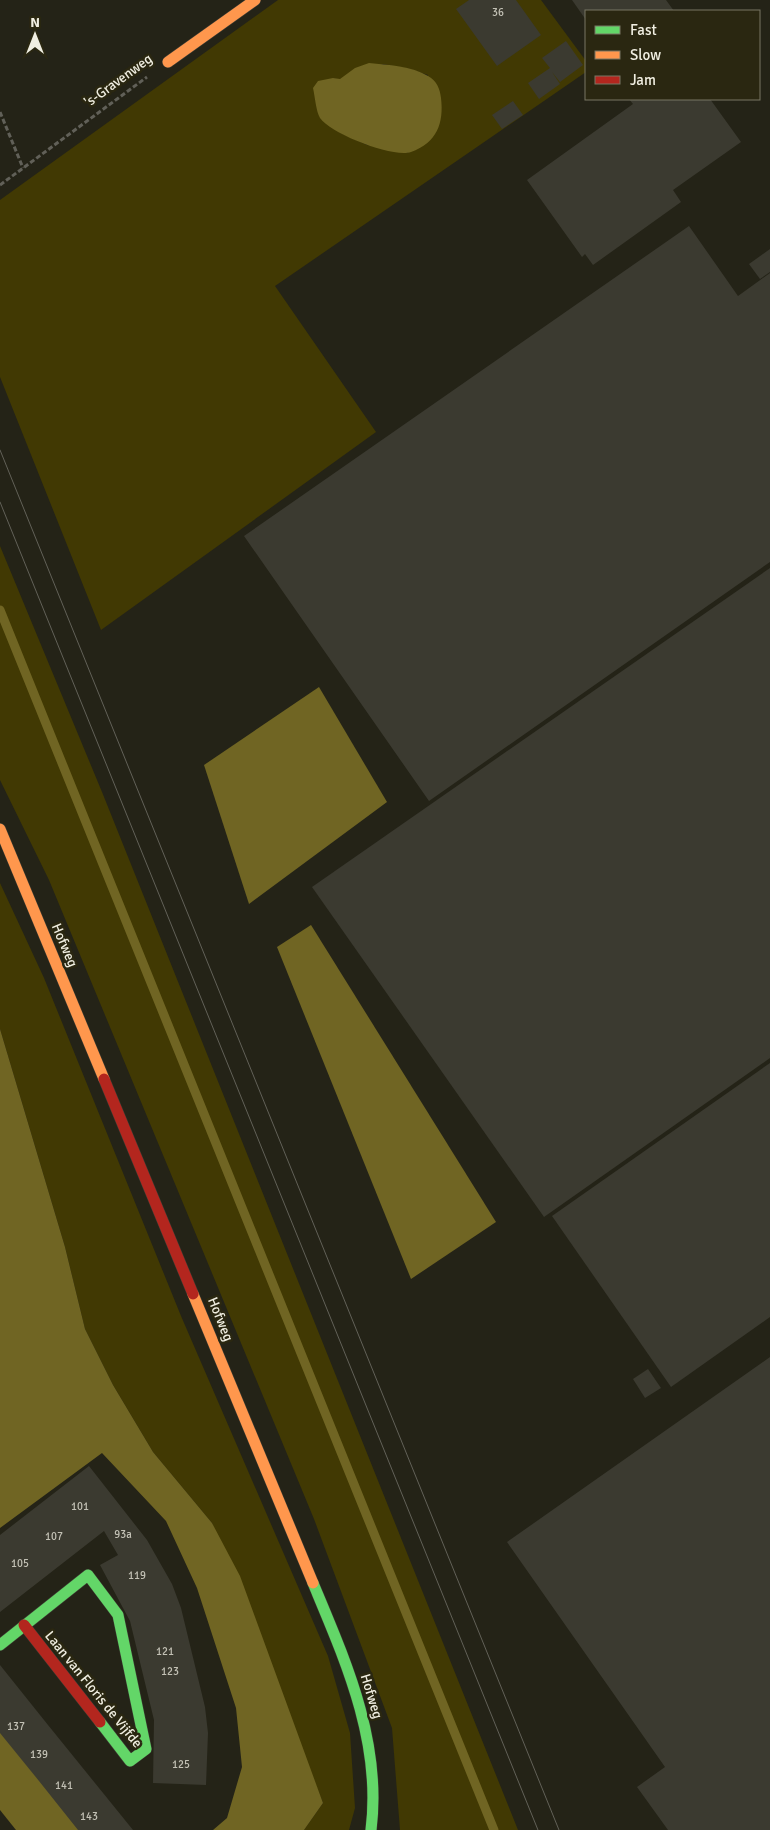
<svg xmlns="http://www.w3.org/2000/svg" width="770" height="1830" font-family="Signika,sans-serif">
<rect width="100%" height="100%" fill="#242317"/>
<g fill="#413903" fill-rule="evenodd">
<path d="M278 0H541L586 61V72L275 286 376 432 101 630 0 377V200ZM383 64 410 69 428 75 408 153 367 145 339 132 333 78 340 80Z"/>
<polygon points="0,546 102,792 518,1830 400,1830 392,1728 314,1519 49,880 0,780"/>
<polygon points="0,883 44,978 181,1316 328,1656 350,1733 355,1808 349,1830 304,1830 323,1803 212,1523 153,1452 113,1385 85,1329 65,1247 0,1029"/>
</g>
<g fill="#706523">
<path d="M369 63C388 65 412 66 428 76 437 81 440 89 441 98 444 123 437 143 411 152 393 158 331 134 320 118 316 111 315 97 313 88L318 81 333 78 340 79 355 68Z"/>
<polygon points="319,687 387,802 249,904 204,765"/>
<polygon points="311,925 496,1222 411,1279 277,947"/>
<polygon points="0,1029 65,1247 85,1329 113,1385 153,1452 212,1523 240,1576 323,1803 304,1830 213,1830 227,1818 242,1767 236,1708 197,1588 166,1521 102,1453 0,1528"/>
<polygon points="0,1719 82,1830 16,1830 0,1810"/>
</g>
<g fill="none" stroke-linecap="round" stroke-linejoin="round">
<polyline stroke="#706523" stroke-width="9" points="0,610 494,1830"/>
</g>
<g fill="#3b3a30">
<polygon points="469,0 516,0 541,35 497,66 456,9"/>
<polygon points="572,0 666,0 674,11 586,11 586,20"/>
<polygon points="566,41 583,65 560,82 552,72 560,84 539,99 528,83 550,68 542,58"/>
<polygon points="629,99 710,99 741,142 673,190 681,202 593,265 585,254 582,257 527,180 633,104"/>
<polygon points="513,101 523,115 502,129 492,115"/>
<polygon points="689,226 738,296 770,273 770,562 429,801 244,536"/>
<polygon points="770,249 770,272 760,279 749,264"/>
<polygon points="770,568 770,1058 544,1217 312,887"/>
<polygon points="770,1063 770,1317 671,1387 552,1216"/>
<polygon points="770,1357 770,1830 668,1830 637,1787 665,1767 507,1542"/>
<polygon points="648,1369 661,1388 645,1398 633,1379"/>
<polygon points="89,1466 147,1540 172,1584 181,1608 205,1707 208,1733 206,1785 153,1783 154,1720 130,1621 100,1565 118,1555 104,1531 0,1612 0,1535"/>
<polygon points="0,1665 48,1725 133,1830 78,1830 39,1781 0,1733"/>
</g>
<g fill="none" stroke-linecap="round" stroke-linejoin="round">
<g stroke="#3e3d34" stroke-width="12">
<g id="fast">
<path d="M313 1583C346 1662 382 1742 371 1830"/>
<polyline points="0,1645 88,1575 118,1615 146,1749 130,1761 100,1722"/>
</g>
</g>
<g stroke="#3e3d34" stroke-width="12">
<g id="slow">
<polyline points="168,62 255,0"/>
<polyline points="0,829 104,1079"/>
<polyline points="193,1294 313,1583"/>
</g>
</g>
<g stroke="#3e3d34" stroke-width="12">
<g id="jam">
<polyline points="104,1079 193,1294"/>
<polyline points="24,1625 100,1722"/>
</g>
</g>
<g stroke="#616058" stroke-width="3" stroke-dasharray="5 2.5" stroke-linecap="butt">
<polyline points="0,112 23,168"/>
<polyline points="0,185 147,77"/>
</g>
<use href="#fast" stroke="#63d668" stroke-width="11"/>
<use href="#slow" stroke="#ff974d" stroke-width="11"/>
<use href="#jam" stroke="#b3261e" stroke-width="11"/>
<g stroke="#626158" stroke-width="1">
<polyline points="0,450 559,1830"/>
<polyline points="0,502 538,1830"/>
</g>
</g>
<g text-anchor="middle" stroke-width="5" stroke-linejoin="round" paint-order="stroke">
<g font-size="11" fill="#c3c1b5">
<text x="498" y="16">36</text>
<text x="80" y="1510">101</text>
<text x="123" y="1538">93a</text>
<text x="54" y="1540">107</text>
<text x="20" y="1567">105</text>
<text x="137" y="1579">119</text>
<text x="165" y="1655">121</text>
<text x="170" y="1675">123</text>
<text x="16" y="1730">137</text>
<text x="39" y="1758">139</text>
<text x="181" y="1768">125</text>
<text x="64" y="1789">141</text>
<text x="89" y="1820">143</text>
</g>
<g font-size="14" fill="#f0eee1" stroke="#2a2711">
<text transform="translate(118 80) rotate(-36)" y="5">'s-Gravenweg</text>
<text transform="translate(65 945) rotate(67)" y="5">Hofweg</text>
<text transform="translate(221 1319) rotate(68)" y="5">Hofweg</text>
<text transform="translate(94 1689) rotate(51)" y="5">Laan van Floris de Vijfde</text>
<text transform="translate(372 1696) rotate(73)" y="5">Hofweg</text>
</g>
</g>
<rect x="585" y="10" width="175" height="90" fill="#2a2711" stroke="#797764"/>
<rect x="595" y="26" width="25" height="8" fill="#63d668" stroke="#797764"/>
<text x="630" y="35" font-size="15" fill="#f0eee1">Fast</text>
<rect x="595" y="51" width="25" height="8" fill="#ff974d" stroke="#797764"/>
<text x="630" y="60" font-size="15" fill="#f0eee1">Slow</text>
<rect x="595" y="76" width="25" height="8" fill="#b3261e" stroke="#797764"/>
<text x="630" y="85" font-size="15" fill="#f0eee1">Jam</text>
<g transform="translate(35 35)" stroke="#2a2711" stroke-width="4" paint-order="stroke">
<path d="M0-4L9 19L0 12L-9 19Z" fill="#f0eee1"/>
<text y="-8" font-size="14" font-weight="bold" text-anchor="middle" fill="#f0eee1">N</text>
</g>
</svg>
